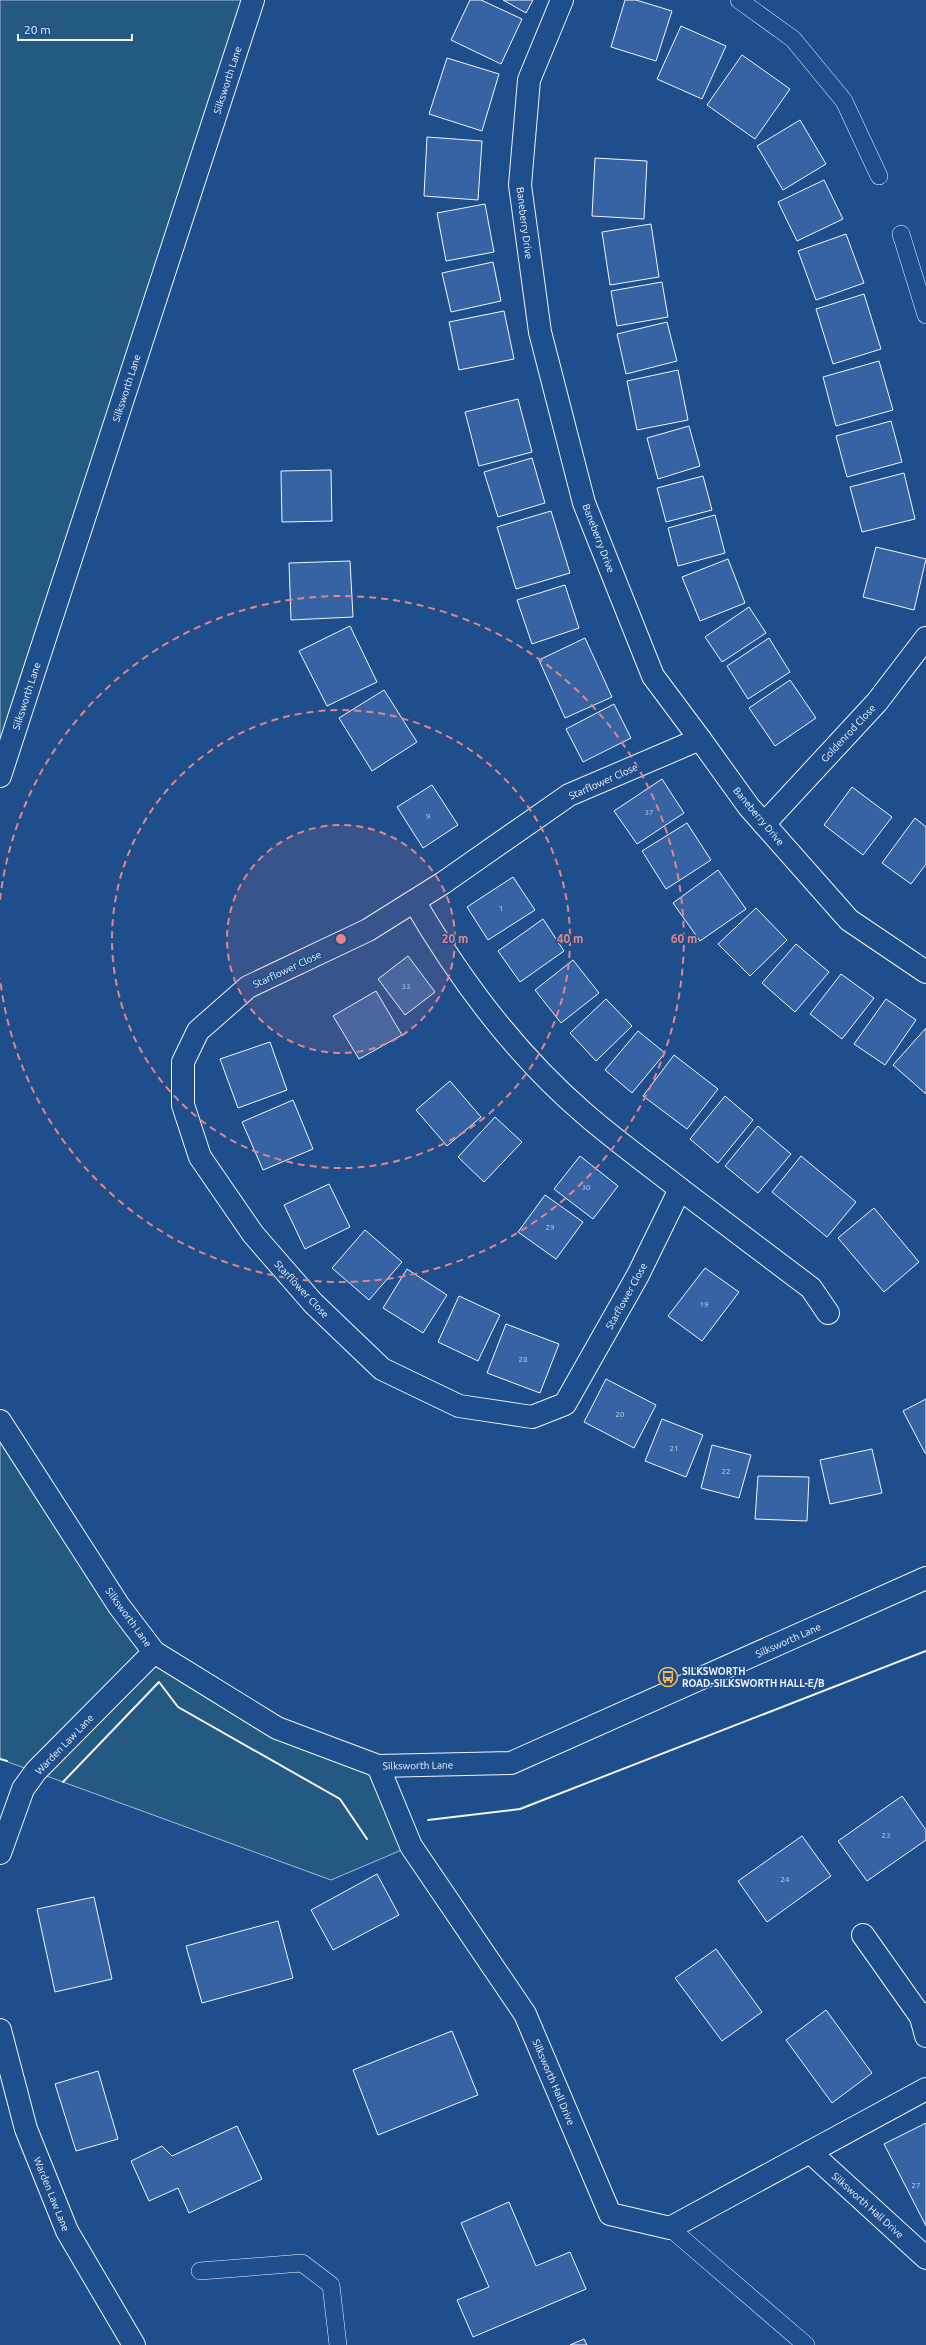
<svg xmlns="http://www.w3.org/2000/svg" width="926" height="2345" font-family="Ubuntu,sans-serif">
<rect width="100%" height="100%" fill="#1f4e8c"/>
<g fill="#245a82" stroke="#a8bbd7">
<polygon points="0,0 253,0 0,776"/>
<polygon points="0,1421 154,1652 277,1728 378,1766 411,1846 331,1880 0,1759"/>
</g>
<g fill="#3563a3" stroke="#f2f6ff">
<polygon points="470,0 481,0 522,19 501,64 451,40"/>
<polygon points="503,0 533,0 526,13"/>
<polygon points="625,0 636,0 672,11 656,61 611,47"/>
<polygon points="681,26 726,46 702,99 657,79"/>
<polygon points="742,55 790,89 755,139 707,105"/>
<polygon points="447,58 499,74 482,131 429,114"/>
<polygon points="800,120 826,164 783,190 757,146"/>
<polygon points="427,137 482,141 478,200 424,196"/>
<polygon points="595,158 647,161 644,219 592,216"/>
<polygon points="824,180 843,219 797,241 778,202"/>
<polygon points="485,204 494,252 446,261 437,213"/>
<polygon points="651,224 659,277 610,285 602,232"/>
<polygon points="846,234 864,283 816,300 798,251"/>
<polygon points="493,262 501,301 451,312 442,273"/>
<polygon points="662,282 668,317 617,326 611,291"/>
<polygon points="864,294 881,349 833,364 816,309"/>
<polygon points="504,311 514,359 459,370 449,322"/>
<polygon points="667,322 677,361 626,374 617,334"/>
<polygon points="879,361 893,410 836,426 823,377"/>
<polygon points="678,370 688,420 637,430 627,381"/>
<polygon points="518,399 532,452 479,466 465,412"/>
<polygon points="891,421 902,462 847,477 836,436"/>
<polygon points="689,426 700,466 658,479 647,438"/>
<polygon points="532,458 545,503 498,517 484,472"/>
<polygon points="331,470 332,521 282,522 281,471"/>
<polygon points="904,473 915,519 862,532 850,487"/>
<polygon points="703,476 712,510 666,522 657,488"/>
<polygon points="551,511 570,573 516,589 497,527"/>
<polygon points="715,515 725,553 678,566 668,528"/>
<polygon points="876,547 926,559 914,610 863,597"/>
<polygon points="728,559 745,603 700,621 682,577"/>
<polygon points="350,561 353,617 291,620 289,563"/>
<polygon points="565,585 579,628 532,644 517,600"/>
<polygon points="749,607 766,633 722,662 705,637"/>
<polygon points="350,626 377,682 327,706 299,651"/>
<polygon points="585,638 612,697 565,718 539,660"/>
<polygon points="769,638 790,672 748,699 727,666"/>
<polygon points="790,680 816,718 775,746 749,708"/>
<polygon points="384,690 417,742 372,771 339,718"/>
<polygon points="614,704 631,738 583,762 566,729"/>
<polygon points="662,779 684,813 637,844 614,811"/>
<polygon points="432,785 458,825 423,848 397,807"/>
<polygon points="852,787 892,817 863,855 824,825"/>
<polygon points="915,818 926,827 926,864 911,884 882,863"/>
<polygon points="687,823 711,860 666,889 642,851"/>
<polygon points="718,870 746,909 700,941 673,903"/>
<polygon points="513,877 535,910 488,940 467,907"/>
<polygon points="756,908 787,940 750,976 718,944"/>
<polygon points="543,919 564,951 520,982 498,951"/>
<polygon points="796,944 829,972 795,1012 762,983"/>
<polygon points="408,956 435,992 405,1015 378,979"/>
<polygon points="573,960 599,993 561,1023 535,990"/>
<polygon points="841,974 874,998 842,1039 810,1014"/>
<polygon points="376,991 402,1035 359,1059 333,1016"/>
<polygon points="606,999 632,1026 596,1061 570,1033"/>
<polygon points="886,999 916,1020 885,1065 854,1044"/>
<polygon points="926,1028 926,1094 893,1065"/>
<polygon points="638,1031 665,1053 632,1093 605,1070"/>
<polygon points="270,1042 287,1090 238,1108 220,1059"/>
<polygon points="674,1055 718,1089 687,1129 643,1096"/>
<polygon points="450,1081 481,1117 447,1146 416,1110"/>
<polygon points="725,1096 753,1120 718,1163 690,1139"/>
<polygon points="293,1100 313,1149 263,1170 242,1122"/>
<polygon points="495,1117 522,1142 484,1182 458,1157"/>
<polygon points="758,1126 791,1154 758,1193 725,1166"/>
<polygon points="580,1156 618,1186 593,1219 554,1189"/>
<polygon points="801,1156 856,1202 827,1237 772,1192"/>
<polygon points="329,1184 350,1227 305,1249 284,1205"/>
<polygon points="545,1195 583,1222 556,1259 518,1232"/>
<polygon points="874,1208 919,1262 884,1292 838,1238"/>
<polygon points="365,1230 402,1262 369,1300 332,1268"/>
<polygon points="705,1268 739,1292 702,1341 668,1316"/>
<polygon points="407,1269 447,1295 423,1333 383,1308"/>
<polygon points="459,1296 500,1315 478,1361 438,1342"/>
<polygon points="506,1324 559,1344 540,1393 487,1373"/>
<polygon points="606,1379 656,1405 634,1448 584,1422"/>
<polygon points="926,1399 926,1453 925,1453 903,1411"/>
<polygon points="662,1419 703,1435 686,1477 645,1461"/>
<polygon points="712,1445 751,1455 739,1498 701,1488"/>
<polygon points="872,1449 882,1493 830,1504 820,1460"/>
<polygon points="758,1476 809,1477 807,1521 755,1519"/>
<polygon points="902,1796 926,1830 926,1840 867,1881 838,1841"/>
<polygon points="802,1836 831,1876 767,1922 738,1881"/>
<polygon points="377,1874 399,1915 333,1950 311,1910"/>
<polygon points="94,1897 112,1979 55,1992 37,1909"/>
<polygon points="278,1921 293,1978 202,2003 186,1946"/>
<polygon points="716,1949 762,2012 722,2041 675,1978"/>
<polygon points="826,2010 872,2073 832,2103 786,2040"/>
<polygon points="452,2031 478,2095 378,2135 353,2070"/>
<polygon points="98,2071 118,2139 76,2151 55,2084"/>
<polygon points="926,2123 926,2226 884,2144"/>
<polygon points="237,2126 262,2179 189,2213 178,2188 149,2201 131,2161 162,2146 172,2156"/>
<polygon points="509,2202 536,2266 570,2252 586,2289 473,2337 457,2300 489,2287 461,2223"/>
<polygon points="584,2339 587,2345 570,2345"/>
</g>
<g fill="none" stroke-linecap="round" stroke-linejoin="round">
<g stroke="#f2f6ff" stroke-width="18">
<g id="lane">
<polyline points="739,0 793,39 844,101 879,176"/>
<polyline points="901,234 926,315"/>
<polyline points="670,2228 806,2345"/>
<polyline points="200,2271 302,2263 331,2285 338,2345"/>
</g>
</g>
<g stroke="#f2f6ff" stroke-width="24">
<g id="street">
<polyline points="562,0 529,80 520,185 540,332 584,503 653,676 700,739 749,807 849,920 926,972"/>
<polyline points="764,824 877,702 926,638"/>
<path d="M414 901C460 980 515 1054 585 1114 615 1140 648 1164 680 1189L638 1275 565 1404 532 1417 459 1406 382 1369 313 1303 253 1234 200 1157 183 1105V1062L198 1031 248 987 368 930 443 883 569 795 700 739"/>
<polyline points="680,1189 811,1288 828,1313"/>
<polyline points="378,1766 411,1846 525,2014 610,2214 670,2228 926,2089"/>
<polyline points="0,1853 23,1789 36,1771 154,1652"/>
<polyline points="863,1935 921,2017"/>
<polyline points="926,2014 921,2017 926,2036"/>
<polyline points="0,2030 26,2129 67,2231 134,2345"/>
<polyline points="810,2152 926,2258"/>
</g>
</g>
<g stroke="#f2f6ff" stroke-width="24">
<g id="secondary">
<polyline points="0,776 253,0"/>
<polyline points="0,1421 119,1606 154,1652 277,1728 378,1766 511,1763 926,1578"/>
</g>
</g>
<use href="#lane" stroke="#1f4e8c" stroke-width="17"/>
<use href="#street" stroke="#1f4e8c" stroke-width="22"/>
<use href="#secondary" stroke="#1f4e8c" stroke-width="22"/>
<g stroke="#f2f6ff" stroke-width="2">
<polyline points="0,1759 7,1761"/>
<polyline points="63,1782 159,1682 178,1707 340,1799 367,1839"/>
<polyline points="428,1820 520,1809 926,1651"/>
</g>
</g>
<circle cx="341" cy="939" r="114" fill="#e38589" fill-opacity=".12"/>
<g fill="none" stroke="#e38589" stroke-width="2" stroke-dasharray="7 5">
<circle cx="341" cy="939" r="114"/>
<circle cx="341" cy="939" r="229"/>
<path d="M0 900A343 343 0 1 1 0 978"/>
</g>
<defs>
<g id="bus-ring" transform="scale(1)"><circle r="9.5" fill="#1f4e8c" stroke="#ffb74d" stroke-width="1.5"/><path d="M-5-6H5V4H4V6H2V4H-2V6H-4V4H-5ZM-3.5-4V0h7V-4ZM-3.5 1.2v1.5H-2V1.2ZM2 1.2v1.5H3.5V1.2Z" fill="#ffb74d"/></g>
</defs>
<g fill-rule="evenodd">
<use href="#bus-ring" x="668" y="1677"/>
</g>
<g text-anchor="middle" stroke-width="3" stroke-linejoin="round" paint-order="stroke">
<g font-size="8" fill="#c3d1e8">
<text x="649" y="815">37</text>
<text x="428" y="819">9</text>
<text x="501" y="911">1</text>
<text x="406" y="989">33</text>
<text x="586" y="1190">30</text>
<text x="550" y="1230">29</text>
<text x="704" y="1307">19</text>
<text x="523" y="1362">28</text>
<text x="620" y="1417">20</text>
<text x="674" y="1451">21</text>
<text x="726" y="1474">22</text>
<text x="886" y="1838">23</text>
<text x="785" y="1882">24</text>
<text x="916" y="2188">27</text>
</g>
<g font-size="10" fill="#f2f6ff" stroke="#1f4e8c">
<text transform="translate(227 80) rotate(-72)" y="4">Silksworth Lane</text>
<text transform="translate(525 223) rotate(83)" y="4">Baneberry Drive</text>
<text transform="translate(126 388) rotate(-72)" y="4">Silksworth Lane</text>
<text transform="translate(599 538) rotate(69)" y="4">Baneberry Drive</text>
<text transform="translate(26 696) rotate(-72)" y="4">Silksworth Lane</text>
<text transform="translate(848 733) rotate(-47)" y="4">Goldenrod Close</text>
<text transform="translate(603 781) rotate(-24)" y="4">Starflower Close</text>
<text transform="translate(759 816) rotate(50)" y="4">Baneberry Drive</text>
<text transform="translate(287 969) rotate(-25)" y="4">Starflower Close</text>
<text transform="translate(302 1289) rotate(47)" y="4">Starflower Close</text>
<text transform="translate(626 1296) rotate(-61)" y="4">Starflower Close</text>
<text transform="translate(129 1617) rotate(54)" y="4">Silksworth Lane</text>
<text transform="translate(788 1640) rotate(-24)" y="4">Silksworth Lane</text>
<text transform="translate(64 1744) rotate(-46)" y="4">Warden Law Lane</text>
<text transform="translate(418 1765) rotate(-1)" y="4">Silksworth Lane</text>
<text transform="translate(554 2082) rotate(67)" y="4">Silksworth Hall Drive</text>
<text transform="translate(52 2194) rotate(68)" y="4">Warden Law Lane</text>
<text transform="translate(868 2205) rotate(42)" y="4">Silksworth Hall Drive</text>
</g>
<g font-size="10" font-weight="bold" fill="#f2f6ff" stroke="#1f4e8c" text-anchor="start">
<text x="682" y="1675">SILKSWORTH<tspan x="682" dy="12">ROAD-SILKSWORTH HALL-E/B</tspan></text>
</g>
</g>
<circle cx="341" cy="939" r="6" fill="#e38589" stroke="#1f4e8c" stroke-width="2"/>
<g font-size="12" text-anchor="middle" font-weight="bold" fill="#e38589" stroke="#1f4e8c" stroke-width="3" stroke-linejoin="round" paint-order="stroke">
<text x="455" y="943">20 m</text>
<text x="570" y="943">40 m</text>
<text x="684" y="943">60 m</text>
</g>
<path d="M18 34v6h114v-6" fill="none" stroke="#f2f6ff" stroke-width="2"/>
<text x="24" y="34" font-size="12" fill="#f2f6ff" stroke="#1f4e8c" stroke-width="3" paint-order="stroke">20 m</text>
</svg>
